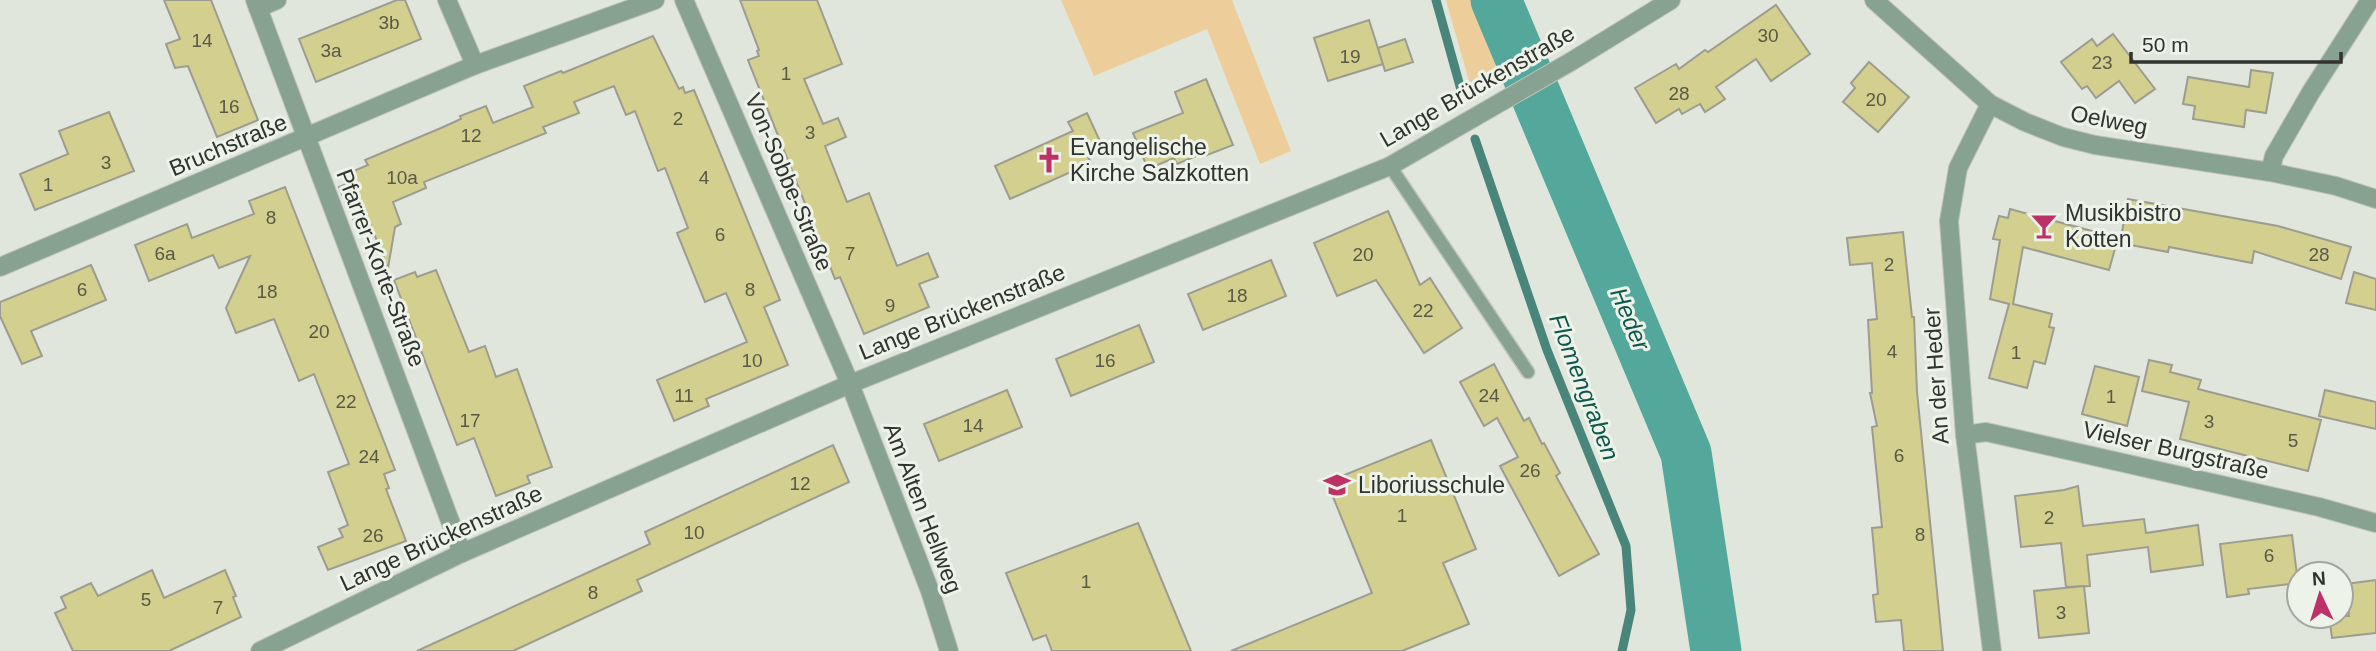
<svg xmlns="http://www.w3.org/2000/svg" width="2376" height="651" font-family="Helvetica,sans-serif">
<rect width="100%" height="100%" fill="#e0e6db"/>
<g fill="#edce9b">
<polygon points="1061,0 1232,0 1291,151 1260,164 1207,29 1094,76"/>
<polygon points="1446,0 1474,0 1498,74 1471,88"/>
</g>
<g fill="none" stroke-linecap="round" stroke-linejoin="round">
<g stroke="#49857a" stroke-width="9">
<polyline points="1436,0 1463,97"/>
<polyline points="1475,139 1547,350 1626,546 1631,610 1622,651"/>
</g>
<polyline stroke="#54a89b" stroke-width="51" points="1496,0 1686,453 1716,651"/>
</g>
<g fill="#d3cf8e" stroke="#9d9c91" stroke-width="2">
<polygon points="164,0 211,0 258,120 217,137 188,66 175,68 166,44 180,39"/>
<polygon points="397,0 405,0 421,39 316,82 299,39"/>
<polygon points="740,0 817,0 842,64 804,79 823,124 838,118 846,137 825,146 847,202 869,193 897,266 928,253 938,277 919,284 929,307 864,334 840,277 835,279 748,60 759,56 757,51 759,50"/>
<polygon points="1776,5 1810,54 1771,81 1756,59 1716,87 1725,99 1705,112 1700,104 1682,114 1679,109 1656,123 1635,88 1676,64 1679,69 1705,50 1708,52"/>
<polygon points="1369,20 1383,64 1328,81 1314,38"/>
<polygon points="2113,34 2155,89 2135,103 2119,81 2096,98 2087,86 2082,89 2061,62 2092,39 2097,46"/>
<polygon points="653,36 679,89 683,87 685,93 694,90 718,148 780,300 764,307 788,365 706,399 709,406 674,421 657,380 747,342 726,293 705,302 677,233 688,228 665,168 658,171 635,111 626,115 614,86 574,102 579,113 543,127 546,133 424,182 426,188 393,202 401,224 395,227 388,268 366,214 353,219 339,187 353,181 349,173 368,165 365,160 441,128 461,119 460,116 486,106 493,123 533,107 524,86 561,71 563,73"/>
<polygon points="1405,39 1413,62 1385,71 1378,48"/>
<polygon points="1869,62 1909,97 1878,132 1843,102 1855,88 1851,83"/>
<polygon points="2251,70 2273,73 2266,113 2246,110 2244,127 2193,119 2195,106 2183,104 2188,77 2249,87"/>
<polygon points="1206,79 1233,145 1202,157 1201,154 1177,164 1174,158 1148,169 1133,133 1183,113 1175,92"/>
<polygon points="109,112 134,171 35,210 20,174 68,154 59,131"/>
<polygon points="1087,113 1104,150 1088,157 1091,163 1010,199 995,166 1073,131 1068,122"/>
<polygon points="285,187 395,470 384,474 389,488 386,489 406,541 328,570 318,547 343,537 339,529 348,525 328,472 349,464 314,374 299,381 274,319 236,333 226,308 250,256 219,268 213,255 149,281 135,245 187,224 192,238 254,214 249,201"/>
<polygon points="2128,199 2278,226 2351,247 2341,279 2254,251 2252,263 2169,247 2168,252 2120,243"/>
<polygon points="2010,209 2118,238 2109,270 2023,247 2013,304 2052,314 2049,327 2054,328 2045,364 2034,361 2027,388 1989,378 2009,304 1990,299 2000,240 1993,239 1999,216 2008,218"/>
<polygon points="1388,211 1420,285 1430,278 1462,328 1424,353 1376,280 1337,296 1314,243"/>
<polygon points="1903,232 1912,317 1914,317 1917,392 1943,651 1904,651 1901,620 1876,622 1873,595 1878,594 1872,528 1882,527 1872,427 1877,426 1870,393 1872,393 1868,320 1877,319 1872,263 1850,265 1847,238"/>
<polygon points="1271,260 1286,296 1203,330 1188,294"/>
<polygon points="91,265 106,300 31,331 42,356 22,364 0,316 0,302"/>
<polygon points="436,270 469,352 485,346 496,377 517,369 552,467 527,476 530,483 496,496 474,438 457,445 394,280 415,272 417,277"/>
<polygon points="2354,272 2376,279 2376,310 2346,303"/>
<polygon points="1139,325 1154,362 1071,396 1056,359"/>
<polygon points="2149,360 2172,365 2170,372 2201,380 2198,389 2321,420 2308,471 2180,439 2189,402 2142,391"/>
<polygon points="1494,364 1524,421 1529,418 1542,444 1544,443 1560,473 1556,476 1599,554 1559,576 1500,466 1518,457 1497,418 1484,426 1460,382"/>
<polygon points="2095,366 2139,377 2127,426 2082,414"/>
<polygon points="1007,390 1022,427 939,461 924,424"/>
<polygon points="2325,390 2376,402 2376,429 2319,416"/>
<polygon points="1431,440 1476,549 1443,563 1469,624 1402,651 1231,651 1372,593 1327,482"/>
<polygon points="833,445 849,482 637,580 642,591 513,651 417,651 650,544 645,532"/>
<polygon points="2078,486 2083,526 2144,519 2146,533 2198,525 2203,565 2151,572 2148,547 2087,555 2090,586 2066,587 2061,543 2021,547 2015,496 2064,490"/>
<polygon points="1138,523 1191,651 1052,651 1046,635 1033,640 1006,573"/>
<polygon points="2292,535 2298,583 2248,589 2249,594 2227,597 2220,544"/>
<polygon points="152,570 164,598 225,570 236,596 233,597 241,617 169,651 73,651 55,613 66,608 61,597 91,583 98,596"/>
<polygon points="2376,580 2376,633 2332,638 2329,616 2349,616 2345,584"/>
<polygon points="2084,586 2089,633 2039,638 2034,591"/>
</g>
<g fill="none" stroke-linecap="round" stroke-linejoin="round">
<g stroke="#bdc2b8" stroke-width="15">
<polyline id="service" points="1390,166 1528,372"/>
</g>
<g stroke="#bdc2b8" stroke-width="20">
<g id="minor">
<polyline points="255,0 462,553"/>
<polyline points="447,0 475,65"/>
<polyline points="684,0 850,384 930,591 949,651"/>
<polyline points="1874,0 1990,104 2025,122 2063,137 2095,145 2270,172 2336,186 2376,199"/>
<polyline points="258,8 277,0"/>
<polyline points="1990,104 1958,168 1949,221 1965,435 1992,651"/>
<polyline points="2270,172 2274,156 2311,92 2370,0"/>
<polyline points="0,267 475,65 655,0"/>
<polyline points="1965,435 1986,432 2319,507 2376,523"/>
<polyline points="260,651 462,553 850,384 1390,166 1572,61 1671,0"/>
</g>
</g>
<use href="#service" stroke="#88a291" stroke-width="12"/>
<use href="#minor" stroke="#88a291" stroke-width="18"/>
</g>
<defs>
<g id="church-bare" transform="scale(2.1)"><path d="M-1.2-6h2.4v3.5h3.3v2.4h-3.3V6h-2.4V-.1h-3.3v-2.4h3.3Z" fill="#bd3167" stroke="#edf3e8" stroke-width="2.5" paint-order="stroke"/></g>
<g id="bar-bare" transform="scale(2.1)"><path d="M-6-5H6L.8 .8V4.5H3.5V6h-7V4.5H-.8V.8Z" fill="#bd3167" stroke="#edf3e8" stroke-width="2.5" paint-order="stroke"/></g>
<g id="school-bare" transform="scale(2.1)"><path d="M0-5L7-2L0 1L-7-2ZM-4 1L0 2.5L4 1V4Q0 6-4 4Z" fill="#bd3167" stroke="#edf3e8" stroke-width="2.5" paint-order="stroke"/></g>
</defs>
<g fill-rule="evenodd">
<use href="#church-bare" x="1049" y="160"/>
<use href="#bar-bare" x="2044" y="226"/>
<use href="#school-bare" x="1337" y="485"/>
</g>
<g text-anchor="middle" stroke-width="6" stroke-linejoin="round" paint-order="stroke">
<g font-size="19" fill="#595a46">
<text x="389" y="29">3b</text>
<text x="1768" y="42">30</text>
<text x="202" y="47">14</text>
<text x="331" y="57">3a</text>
<text x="1350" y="63">19</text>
<text x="2102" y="69">23</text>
<text x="786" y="80">1</text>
<text x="1679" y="100">28</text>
<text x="1876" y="106">20</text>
<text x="229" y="113">16</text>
<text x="678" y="125">2</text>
<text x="810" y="139">3</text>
<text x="471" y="142">12</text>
<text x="106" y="169">3</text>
<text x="402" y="184">10a</text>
<text x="704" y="184">4</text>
<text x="48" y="191">1</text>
<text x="271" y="224">8</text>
<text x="720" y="241">6</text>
<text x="165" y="260">6a</text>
<text x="850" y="260">7</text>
<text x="1363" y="261">20</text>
<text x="2319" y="261">28</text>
<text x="1889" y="271">2</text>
<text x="82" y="296">6</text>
<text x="750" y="296">8</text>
<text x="267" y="298">18</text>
<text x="1237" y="302">18</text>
<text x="890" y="312">9</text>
<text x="1423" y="317">22</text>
<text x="319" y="338">20</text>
<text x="1892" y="358">4</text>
<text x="2016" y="359">1</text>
<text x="752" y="367">10</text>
<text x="1105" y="367">16</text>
<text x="684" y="402">11</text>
<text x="1489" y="402">24</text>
<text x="2111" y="403">1</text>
<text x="346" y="408">22</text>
<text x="470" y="427">17</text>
<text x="2209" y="428">3</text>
<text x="973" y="432">14</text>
<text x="2293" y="447">5</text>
<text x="1899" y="462">6</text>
<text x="369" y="463">24</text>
<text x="1530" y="477">26</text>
<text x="800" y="490">12</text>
<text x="1402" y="522">1</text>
<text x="2049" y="524">2</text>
<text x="694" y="539">10</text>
<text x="1920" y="541">8</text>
<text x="373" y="542">26</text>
<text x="2269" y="562">6</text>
<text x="1086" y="588">1</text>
<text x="593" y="599">8</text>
<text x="146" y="606">5</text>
<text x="218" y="614">7</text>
<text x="2061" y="619">3</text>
</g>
<g font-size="23" fill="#30332e" stroke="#edf3e8">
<text transform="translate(1477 86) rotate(-30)" y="8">Lange Brückenstraße</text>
<text transform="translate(2109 120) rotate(11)" y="8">Oelweg</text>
<text transform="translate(228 145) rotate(-23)" y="8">Bruchstraße</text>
<text transform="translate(789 182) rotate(67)" y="8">Von-Sobbe-Straße</text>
<text transform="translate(381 268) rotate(69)" y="8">Pfarrer-Korte-Straße</text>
<text transform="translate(962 312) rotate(-22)" y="8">Lange Brückenstraße</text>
<text transform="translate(1936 376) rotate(-94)" y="8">An der Heder</text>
<text transform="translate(2176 450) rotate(13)" y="8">Vielser Burgstraße</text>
<text transform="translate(923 508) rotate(69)" y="8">Am Alten Hellweg</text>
<text transform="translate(441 538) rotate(-25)" y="8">Lange Brückenstraße</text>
</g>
<g font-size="23" fill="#30332e" stroke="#edf3e8" text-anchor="start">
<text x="1070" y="155">Evangelische<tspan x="1070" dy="26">Kirche Salzkotten</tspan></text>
<text x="2065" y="221">Musikbistro<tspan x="2065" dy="26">Kotten</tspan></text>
<text x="1358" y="493">Liboriusschule</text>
</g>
<g font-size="24" font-style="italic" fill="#0e574d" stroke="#edf3e8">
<text transform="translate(1630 319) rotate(67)" y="8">Heder</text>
<text transform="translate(1584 387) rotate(69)" y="8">Flomengraben</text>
</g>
</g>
<g transform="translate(2320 595) rotate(356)"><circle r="33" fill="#edf3e8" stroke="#a1a69e" stroke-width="2"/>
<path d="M0-5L12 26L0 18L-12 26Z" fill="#bd3167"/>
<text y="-10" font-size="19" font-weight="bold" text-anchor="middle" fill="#30332e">N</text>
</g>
<path d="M2131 52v10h210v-10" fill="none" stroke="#30332e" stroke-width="3.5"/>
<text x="2142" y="52" font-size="21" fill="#30332e" stroke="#edf3e8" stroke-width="5" paint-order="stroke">50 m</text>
</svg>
